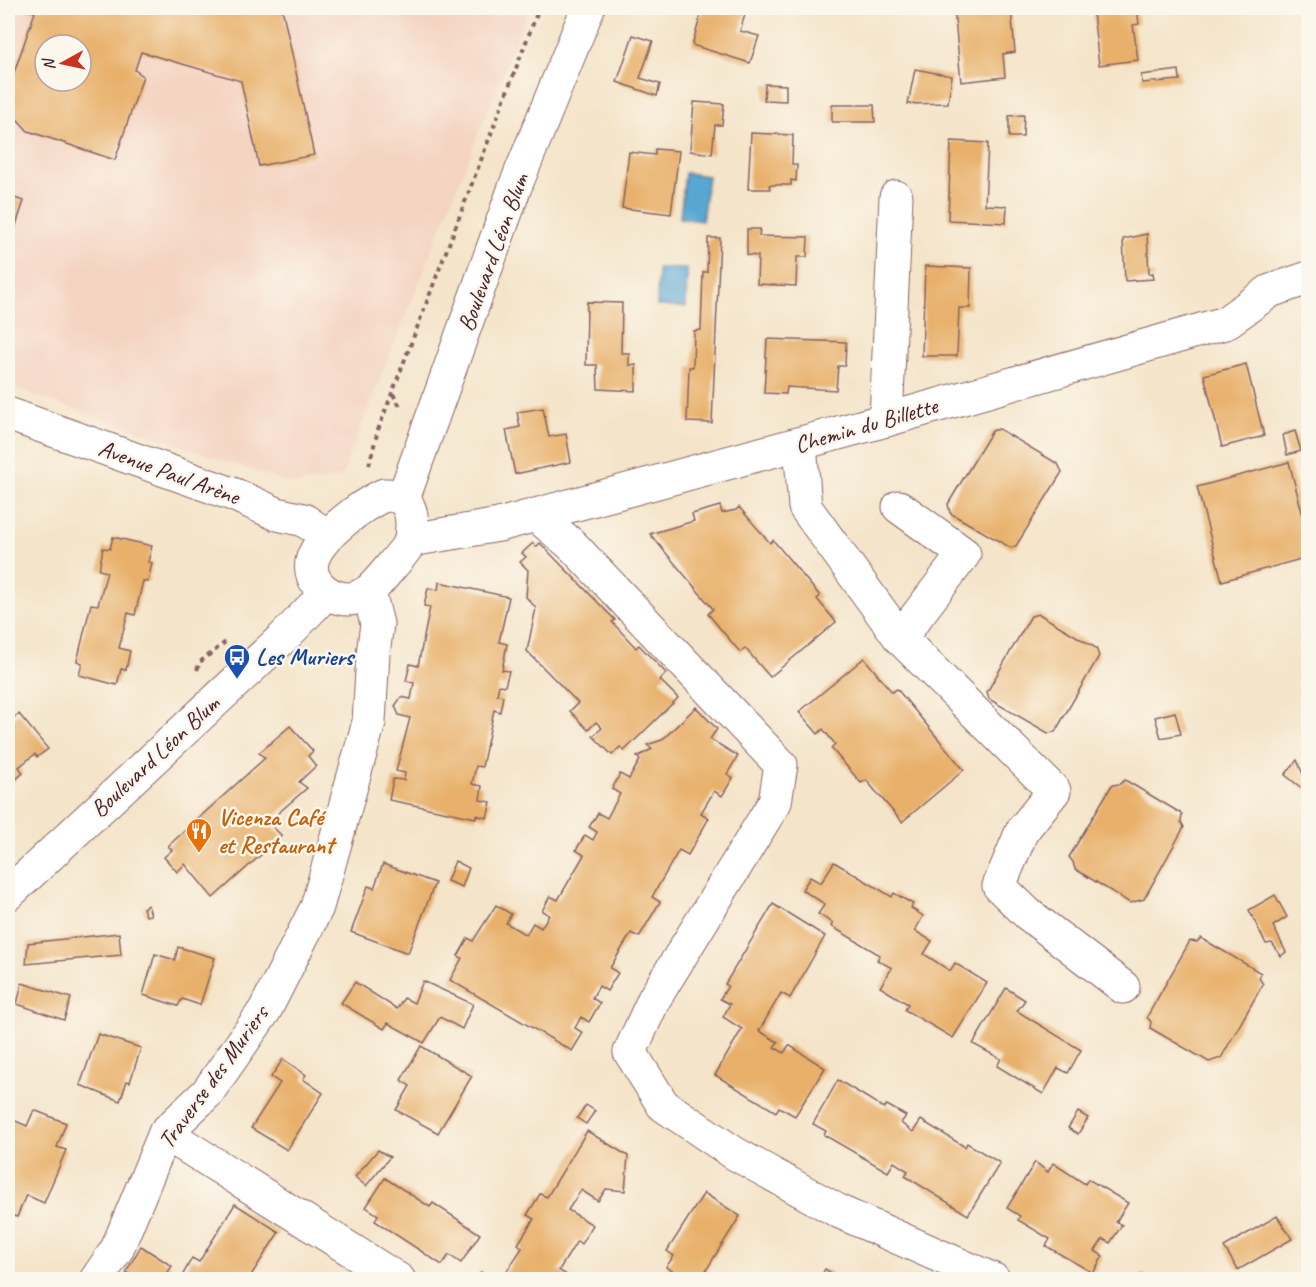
<svg xmlns="http://www.w3.org/2000/svg" width="1316" height="1287" font-family="Caveat,sans-serif">
<rect width="100%" height="100%" fill="#fbf7ec"/>
<filter id="ink" filterUnits="userSpaceOnUse"><feTurbulence type="fractalNoise" baseFrequency=".0167" numOctaves="2"/><feDisplacementMap in="SourceGraphic" scale="12" xChannelSelector="R" yChannelSelector="G"/><feConvolveMatrix kernelMatrix="1 2 1 2 8 2 1 2 1" color-interpolation-filters="sRGB"/></filter>
<filter id="wash" filterUnits="userSpaceOnUse"><feTurbulence type="fractalNoise" baseFrequency=".008" numOctaves="4" result="noise"/><feDisplacementMap in="SourceGraphic" scale="24" xChannelSelector="R" yChannelSelector="G"/><feGaussianBlur stdDeviation="1.35" result="paint"/><feColorMatrix in="noise" values="0 0 0 0 0 0 0 0 0 0 0 0 0 0 0 0 0 1.4 0 .05"/><feComposite in="paint" operator="in"/></filter>
<g filter="url(#wash)">
<rect width="100%" height="100%" fill="#f4e4c9"/>
<path fill="#f4d3c1" fill-rule="evenodd" d="M8 8H529L341 477 294 485 8 386ZM45 45H81V81H45Z"/>
<g fill="#58a7d2" stroke="#51637e" stroke-width="1.5">
<polygon points="685,173 708,176 702,221 680,218"/>
<polygon points="658,268 687,269 686,307 657,306"/>
</g>
<g id="blocks">
<g fill="#e8b06b" fill-rule="evenodd">
<path d="M24 8H282L314 155 259 166 241 81 141 52 135 70 143 76 115 160 28 131 17 119 8 116V90L35 12ZM45 45H81V81H45Z"/>
<polygon points="703,8 747,8 740,31 759,36 750,63 692,45"/>
<polygon points="954,8 1011,8 1015,52 1003,54 1005,77 961,82"/>
<polygon points="1137,8 1139,24 1133,25 1138,60 1099,65 1093,13"/>
<polygon points="633,35 653,41 640,78 660,84 657,96 617,82"/>
<polygon points="915,69 952,76 948,103 908,104"/>
<polygon points="1179,70 1180,80 1142,83 1141,75"/>
<polygon points="765,84 786,85 786,101 764,100"/>
<polygon points="694,102 724,104 722,125 715,125 712,154 690,151"/>
<polygon points="832,105 874,105 875,122 832,122"/>
<polygon points="1024,115 1023,137 1009,137 1009,116"/>
<polygon points="751,133 793,135 792,164 797,165 796,181 791,180 791,185 769,185 770,189 748,189"/>
<polygon points="951,141 988,143 985,205 1007,206 1006,223 948,220"/>
<polygon points="655,149 679,151 671,214 622,208 629,152 655,155"/>
<polygon points="8,196 24,201 8,249"/>
<polygon points="747,229 760,229 759,236 808,237 807,257 797,257 796,286 757,284 758,256 747,255"/>
<polygon points="1147,234 1149,274 1153,273 1154,279 1125,281 1123,239"/>
<polygon points="708,238 720,238 712,423 687,422 689,367 693,367 694,331 701,330 703,272 707,272"/>
<polygon points="925,266 971,268 970,308 959,308 957,356 922,356"/>
<polygon points="587,302 622,303 621,353 629,353 629,365 636,365 636,391 598,389 597,365 586,365"/>
<polygon points="767,339 846,342 845,366 838,366 836,390 787,387 786,394 764,393"/>
<polygon points="1246,364 1264,436 1222,447 1204,375"/>
<polygon points="543,408 549,437 566,434 571,462 515,474 506,430 520,427 517,412"/>
<polygon points="999,429 1058,464 1062,472 1016,546 1011,548 950,513 948,504 992,431"/>
<polygon points="1295,431 1301,451 1287,455 1283,435"/>
<polygon points="1289,462 1308,535 1308,557 1222,581 1197,487"/>
<polygon points="720,506 722,513 736,510 739,507 770,543 773,540 820,596 817,599 836,622 770,677 745,648 740,652 708,614 713,609 650,534 694,521 692,514"/>
<polygon points="113,537 152,546 148,562 152,563 148,582 143,581 135,615 128,613 119,648 130,651 126,670 121,669 117,685 79,675 82,663 77,661 91,604 98,605 107,572 99,570 103,548 110,549"/>
<polygon points="533,543 536,547 540,543 615,620 612,622 636,648 639,645 666,673 660,680 678,698 624,751 620,747 612,755 593,736 602,728 596,722 588,730 570,711 578,703 527,651 536,608 526,597 528,570 520,562 526,557 522,553"/>
<polygon points="439,582 509,597 499,642 507,644 502,670 509,671 505,686 499,685 497,695 503,696 500,712 494,710 482,767 476,766 472,784 482,786 480,800 491,802 487,818 476,815 476,818 389,800 393,779 404,780 405,773 396,771 410,718 399,715 395,706 401,697 411,699 414,683 406,681 410,664 418,666 430,607 424,606 428,588 438,590"/>
<polygon points="1039,614 1096,648 1099,656 1055,732 1048,733 989,699 987,692 1031,616"/>
<polygon points="864,658 892,692 897,689 964,770 902,822 866,780 861,783 831,748 835,744 823,729 818,734 799,712"/>
<polygon points="696,707 717,729 710,739 738,756 727,774 733,778 722,796 714,791 701,813 709,818 688,855 679,850 652,897 660,902 639,937 631,933 610,968 618,973 607,991 599,986 592,998 600,1003 589,1022 581,1017 575,1028 583,1033 572,1051 450,980 462,958 458,956 468,938 473,941 496,905 511,914 506,923 526,935 533,923 541,928 549,915 542,911 550,896 558,900 584,855 576,850 585,835 593,840 597,832 589,827 598,813 607,818 620,794 612,789 620,774 629,779 640,760 637,757 652,749 647,745 662,740"/>
<polygon points="1175,712 1181,734 1161,738 1155,717"/>
<polygon points="19,714 48,749 37,757 35,754 19,767 23,773 8,786 8,720 9,721"/>
<polygon points="290,726 313,751 308,756 316,766 299,782 307,788 268,822 282,836 213,898 185,864 177,872 164,857 172,850 168,846 265,758 259,753"/>
<polygon points="1297,760 1304,777 1308,772 1308,793 1285,775"/>
<polygon points="1125,780 1182,814 1181,822 1184,827 1144,899 1130,903 1075,869 1073,862 1069,857 1112,785 1120,784"/>
<polygon points="455,861 469,868 462,887 447,881"/>
<polygon points="834,862 892,897 894,893 913,904 911,908 923,916 915,931 932,941 924,954 950,971 955,963 987,983 953,1038 905,1010 908,1004 880,987 892,968 877,960 880,955 831,926 833,923 818,914 825,904 802,890 810,877 821,883"/>
<polygon points="383,864 435,883 408,953 351,932 368,886 374,888"/>
<polygon points="1275,895 1287,917 1273,926 1286,952 1281,956 1272,943 1266,944 1249,910"/>
<polygon points="773,904 825,936 790,998 781,993 759,1031 778,1042 774,1047 784,1053 789,1045 825,1068 795,1116 779,1107 776,1112 715,1075 742,1029 723,1017 730,1004 720,999 728,986 725,984"/>
<polygon points="148,905 151,915 146,916 143,908"/>
<polygon points="119,933 121,955 26,964 28,943"/>
<polygon points="1201,938 1261,973 1259,978 1263,984 1221,1058 1209,1062 1150,1028 1151,1022 1147,1017 1190,941 1197,942"/>
<polygon points="178,947 215,958 200,1005 182,999 178,1006 143,995 155,954 175,960"/>
<polygon points="423,981 473,1004 462,1029 440,1017 424,1043 388,1023 384,1029 341,1003 355,982 397,1009 404,998 414,1003"/>
<polygon points="22,983 71,998 64,1020 17,1004"/>
<polygon points="1006,988 1025,1000 1017,1011 1081,1050 1068,1073 1058,1068 1043,1094 997,1066 1001,1059 973,1044"/>
<polygon points="8,1018 12,1019 8,1032"/>
<polygon points="98,1034 141,1048 130,1082 127,1081 120,1101 80,1085"/>
<polygon points="421,1046 472,1076 438,1133 396,1110 410,1086 401,1080"/>
<polygon points="283,1059 306,1075 303,1079 323,1093 287,1150 251,1128 280,1083 271,1077"/>
<polygon points="838,1080 884,1108 887,1105 906,1116 901,1123 913,1132 921,1120 965,1147 967,1143 1000,1163 968,1215 905,1176 908,1171 894,1162 888,1172 824,1135 826,1131 813,1124"/>
<polygon points="586,1105 595,1111 586,1124 577,1118"/>
<polygon points="34,1110 66,1123 57,1147 66,1150 44,1203 26,1195 17,1217 8,1214 8,1127 11,1119 27,1126"/>
<polygon points="1078,1112 1088,1118 1078,1134 1068,1128"/>
<polygon points="587,1131 628,1156 625,1191 606,1189 598,1201 581,1190 568,1210 593,1225 581,1244 577,1241 559,1270 571,1278 570,1280 501,1280 522,1248 518,1244 534,1219 527,1215 540,1194 547,1197"/>
<polygon points="378,1150 390,1157 366,1186 355,1177"/>
<polygon points="1035,1162 1048,1172 1053,1163 1085,1184 1088,1179 1128,1203 1116,1222 1122,1225 1110,1243 1103,1239 1095,1251 1103,1256 1093,1273 1046,1246 1050,1239 1018,1220 1020,1216 1007,1208"/>
<polygon points="385,1178 430,1207 433,1203 480,1234 461,1263 449,1255 442,1265 375,1221 378,1215 366,1207"/>
<polygon points="704,1193 740,1216 700,1280 687,1280 666,1267 674,1256 667,1251"/>
<polygon points="235,1204 279,1232 248,1280 184,1280 181,1278 192,1258 199,1262"/>
<polygon points="1277,1216 1292,1239 1238,1270 1224,1247"/>
<polygon points="141,1246 172,1266 163,1280 138,1280 126,1272"/>
<polygon points="825,1269 842,1280 819,1280"/>
<polygon points="481,1272 493,1280 475,1280"/>
<polygon points="1142,1274 1150,1280 1138,1280"/>
</g>
</g>
</g>
<g filter="url(#ink)">
<use href="#blocks" fill-opacity="0" stroke="#866462" stroke-width="1.5"/>
<g fill="none" stroke-linecap="round" stroke-linejoin="round">
<g stroke="#866462" stroke-width="35">
<g id="minor">
<polyline points="8,414 235,495 277,514 304,520 327,536"/>
<polyline points="886,420 896,197"/>
<polyline points="800,444 805,507 900,638 1054,791 1022,831 999,886 1028,914 1123,987"/>
<path d="M384 495C405 494 412 506 412 527 411 531 412 537 411 541 409 546 376 585 370 590 367 593 362 595 358 597 336 606 304 583 313 558 321 535 362 505 384 495Z"/>
<polyline points="403,499 515,187 588,8"/>
<polyline points="899,507 964,554 900,638"/>
<polyline points="536,515 572,545 781,765 775,802 654,999 630,1052 663,1105 734,1153 840,1212 994,1280"/>
<polyline points="411,540 499,525 886,420 1225,323 1270,291 1308,278"/>
<polyline points="8,894 286,635 326,593"/>
<polyline points="165,1133 399,1280"/>
<polyline points="96,1280 117,1249 165,1133 207,1093 265,1010 317,907 369,722 373,654 377,624 369,592"/>
</g>
</g>
<g stroke="#866462" stroke-width="4" stroke-dasharray="4.5 4.5" stroke-linecap="butt">
<polyline points="393,394 401,408"/>
<polyline points="369,465 378,430 539,8"/>
<polyline points="197,670 200,662 228,640"/>
</g>
<use href="#minor" stroke="#fff" stroke-width="33"/>
</g>
</g>
<defs>
<g id="bus-pin" transform="scale(1.35)"><path d="M0 17L-7.5 6A9.5 9.5 0 1 1 7.5 6Z" fill="#1a4fb4" stroke="#fbf7ec"/><path d="M-5-6H5V4H4V6H2V4H-2V6H-4V4H-5ZM-3.5-4V0h7V-4ZM-3.5 1.2v1.5H-2V1.2ZM2 1.2v1.5H3.5V1.2Z" fill="#fff"/></g>
<g id="restaurant-pin" transform="scale(1.35)"><path d="M0 17L-7.5 6A9.5 9.5 0 1 1 7.5 6Z" fill="#e8710a" stroke="#fbf7ec"/><path d="M-5-6h1v4h1v-4h1v4h1v-4h1v5L-1.5 .5V6h-2V.5L-5-1ZM5-6V6H3V1.5H1.5Q1.5-4 5-6Z" fill="#fff"/></g>
</defs>
<g fill-rule="evenodd">
<use href="#bus-pin" x="237" y="657"/>
<use href="#restaurant-pin" x="199" y="831"/>
</g>
<g text-anchor="middle" stroke-width="5" stroke-linejoin="round" paint-order="stroke">
<g font-size="24" fill="#4a1f2b" stroke="#fbf7ec">
<text transform="translate(493 252) rotate(-70)" y="8">Boulevard Léon Blum</text>
<text transform="translate(866 425) rotate(-16)" y="8">Chemin du Billette</text>
<text transform="translate(169 472) rotate(20)" y="8">Avenue Paul Arène</text>
<text transform="translate(155 756) rotate(-43)" y="8">Boulevard Léon Blum</text>
<text transform="translate(213 1077) rotate(-54)" y="8">Traverse des Muriers</text>
</g>
<g font-size="24" font-weight="bold" fill="#164399" stroke="#fbf7ec" text-anchor="start">
<text x="256" y="665">Les Muriers</text>
</g>
<g font-size="24" font-weight="bold" fill="#c56008" stroke="#fbf7ec" text-anchor="start">
<text x="218" y="825">Vicenza Café<tspan x="218" dy="28">et Restaurant</tspan></text>
</g>
</g>
<rect width="1316" height="1287" fill="none" stroke="#fbf7ec" stroke-width="30"/>
<g transform="translate(63 63) rotate(262)"><circle r="28" fill="#fbf7ec" stroke="#b4a19f" stroke-width="1.5"/>
<path d="M0-4.5L10 22L0 15L-10 22Z" fill="#c8321e"/>
<text y="-9" font-size="16" font-weight="bold" text-anchor="middle" fill="#4a1f2b">N</text>
</g>
</svg>
